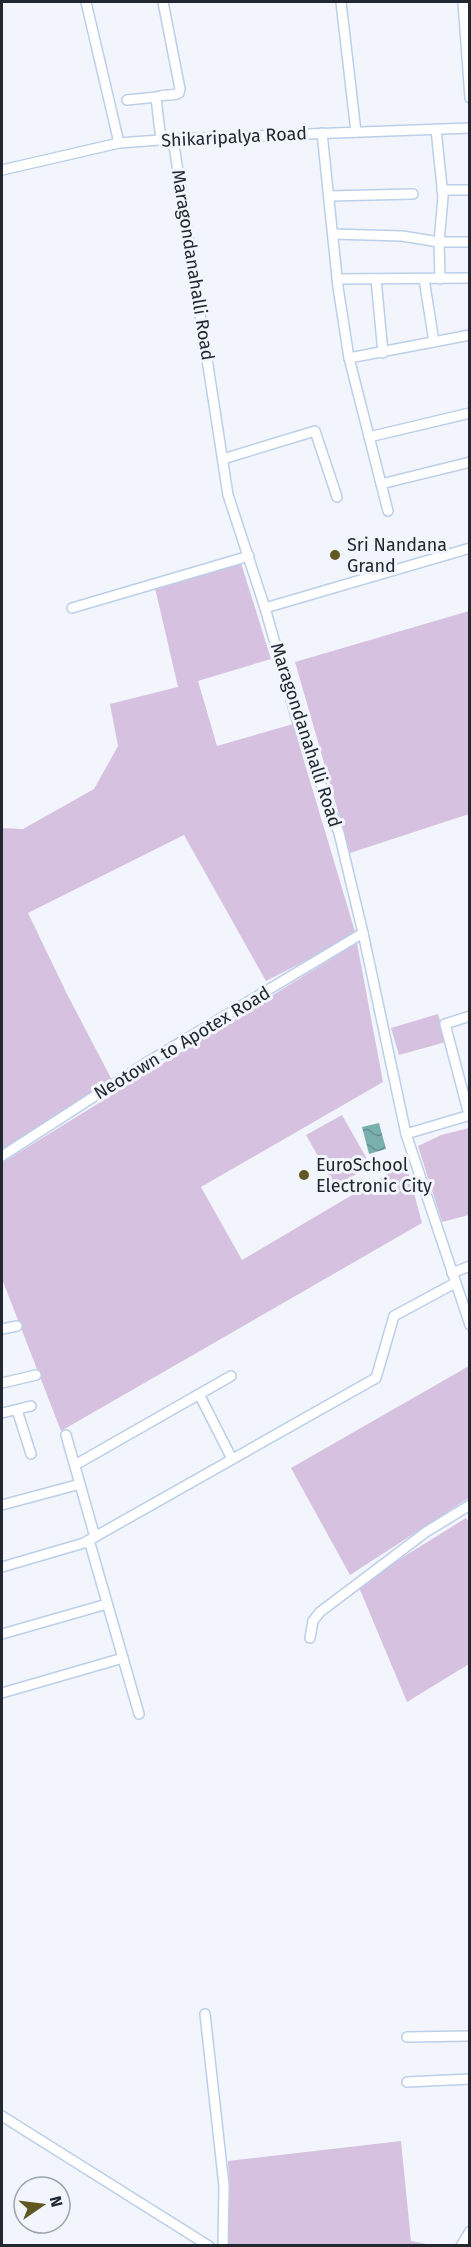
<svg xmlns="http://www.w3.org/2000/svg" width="471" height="2247" font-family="'Fira Sans',sans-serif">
<defs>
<pattern id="water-waves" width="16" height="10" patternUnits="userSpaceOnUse" patternTransform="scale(1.5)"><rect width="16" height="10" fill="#79b0ae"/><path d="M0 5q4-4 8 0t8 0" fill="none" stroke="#638f8e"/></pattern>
</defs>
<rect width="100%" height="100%" fill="#f2f6fc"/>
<g fill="#d7c1e0">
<polygon points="241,563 271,659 198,681 217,746 293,724 356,935 266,981 184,835 28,913 67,994 112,1080 2,1150 2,828 23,829 94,789 118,746 110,704 178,687 155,588"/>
<polygon points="469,611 469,814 350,853 295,662"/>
<polygon points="357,943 383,1082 201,1187 242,1260 406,1163 422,1223 61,1431 2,1279 2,1163"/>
<polygon points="438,1014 446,1042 399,1055 391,1028"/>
<polygon points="342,1115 371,1166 335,1186 306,1135"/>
<polygon points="469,1128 469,1215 442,1222 418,1146 441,1135"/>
<polygon points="469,1366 469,1498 350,1575 291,1468"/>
<polygon points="466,1518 470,1524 469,1664 407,1702 358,1585"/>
<polygon points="401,2141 411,2241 432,2245 227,2246 230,2191 228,2161"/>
</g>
<polygon fill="url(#water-waves)" points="379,1123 386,1149 369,1154 362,1127"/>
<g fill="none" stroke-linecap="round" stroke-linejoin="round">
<g stroke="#bbcfe9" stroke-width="12">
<g id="minor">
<polyline points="86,2 119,143"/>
<polyline points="341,2 356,132"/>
<polyline points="463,2 470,98"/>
<polyline points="127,100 157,97"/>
<polyline points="436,129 443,197 439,242 470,242"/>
<polyline points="322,133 338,287 349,358 388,511"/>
<polyline points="173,139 228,495 265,608 297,720 339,833 363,933 406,1134 470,1325"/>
<path d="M161 140 156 98C162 93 172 97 179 93L180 89 163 2"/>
<polyline points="2,170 119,143 173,139 470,128"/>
<polyline points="442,190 470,190"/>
<polyline points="329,196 413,194"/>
<polyline points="333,234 402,236 439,242 440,279"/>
<polyline points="337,279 470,278"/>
<polyline points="376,279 383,353"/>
<polyline points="424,279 434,342"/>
<polyline points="349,358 470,335"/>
<polyline points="369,437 470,413"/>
<polyline points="223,459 315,431 337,497"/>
<polyline points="381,484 470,462"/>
<polyline points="72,608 249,556"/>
<polyline points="265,608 470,548"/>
<polyline points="469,1115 445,1024 470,1016"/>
<polyline points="406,1134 470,1115"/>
<polyline points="2,1156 146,1063 363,933"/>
<polyline points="452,1273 470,1266"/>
<polyline points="2,1329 17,1326"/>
<polyline points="2,1383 36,1375"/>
<polyline points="199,1394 232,1459"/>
<polyline points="17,1410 31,1454"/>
<polyline points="2,1413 31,1406"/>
<polyline points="66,1435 95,1537"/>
<polyline points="75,1465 231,1376"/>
<polyline points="2,1505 80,1484"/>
<polyline points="89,1540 139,1714"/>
<polyline points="2,1567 84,1543 376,1378 394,1316 455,1283"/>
<polyline points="2,1634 107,1604"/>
<polyline points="310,1638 313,1621 320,1612 426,1532 470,1505"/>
<polyline points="2,1693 123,1658"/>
<polyline points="205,2014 224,2186 223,2246"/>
<polyline points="407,2037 470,2036"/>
<polyline points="407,2082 470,2079"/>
<polyline points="2,2116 209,2246"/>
<polyline points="461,2246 470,2231"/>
</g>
</g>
<use href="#minor" stroke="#fff" stroke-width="9"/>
</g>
<g fill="#615824" stroke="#f2f6fc" stroke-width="2">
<circle cx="335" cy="555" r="6"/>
<circle cx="304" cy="1175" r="6"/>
</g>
<g text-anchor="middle" stroke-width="6" stroke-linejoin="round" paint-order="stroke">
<g font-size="18" fill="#212832" stroke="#f2f6fc">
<text transform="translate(234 137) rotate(-3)" y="6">Shikaripalya Road</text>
<text transform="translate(193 265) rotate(81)" y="6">Maragondanahalli Road</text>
<text transform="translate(306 735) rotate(72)" y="6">Maragondanahalli Road</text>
<text transform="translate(182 1043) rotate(-31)" y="6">Neotown to Apotex Road</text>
</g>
<g font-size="18" fill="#212832" stroke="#f2f6fc" text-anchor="start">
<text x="347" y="551">Sri Nandana<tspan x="347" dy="21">Grand</tspan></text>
<text x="316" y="1171">EuroSchool<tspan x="316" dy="21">Electronic City</tspan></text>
</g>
</g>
<rect width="471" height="2247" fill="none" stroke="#212832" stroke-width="6"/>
<g transform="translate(42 2205) rotate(76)"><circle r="28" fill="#f2f6fc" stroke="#9ea4ab" stroke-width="1.5"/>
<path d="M0-4.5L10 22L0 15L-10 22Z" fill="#615824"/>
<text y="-9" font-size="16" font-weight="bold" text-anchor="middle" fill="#212832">N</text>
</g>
</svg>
